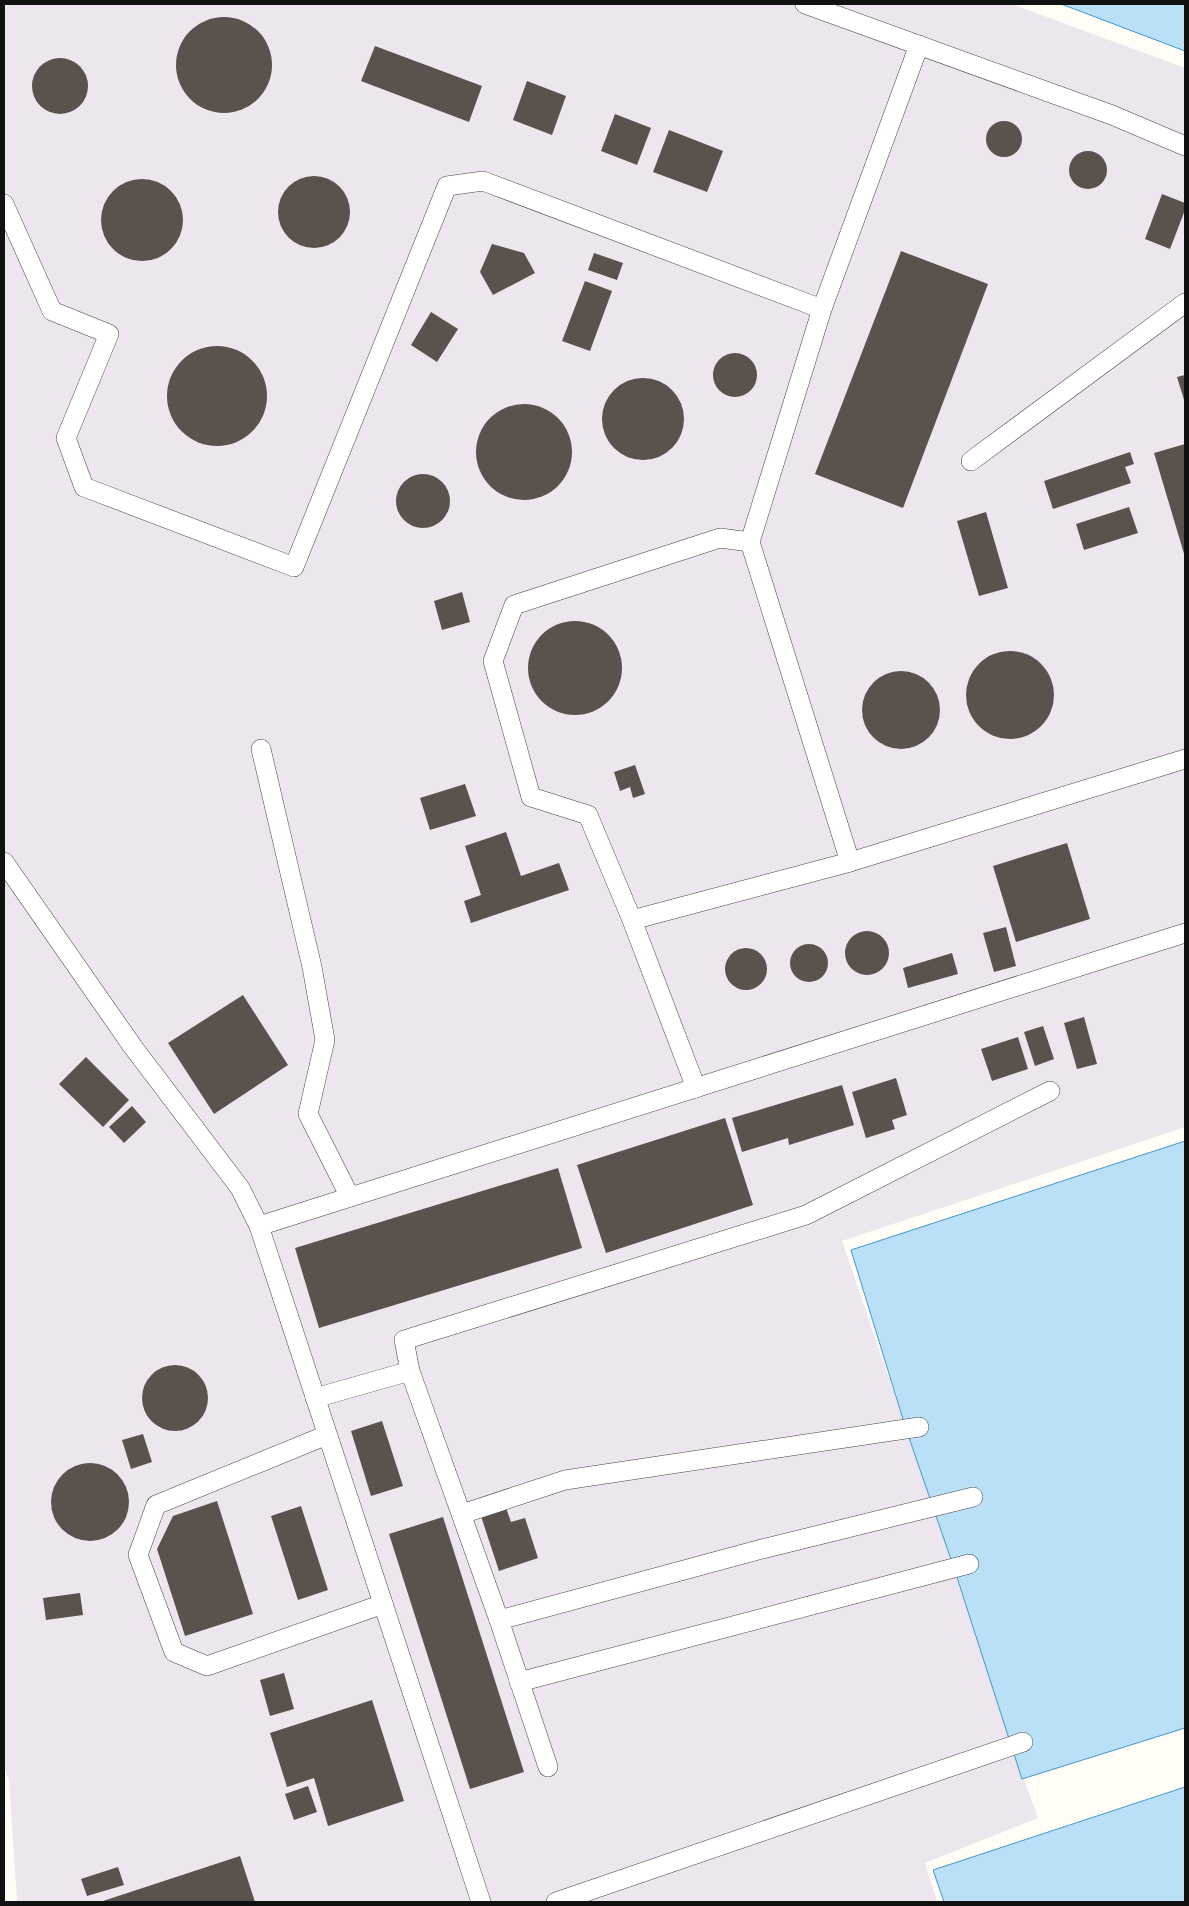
<svg xmlns="http://www.w3.org/2000/svg" width="1189" height="1906" font-family="Merriweather,serif">
<rect width="100%" height="100%" fill="#fffdf5"/>
<polygon fill="#eee6ef" points="4,4 1012,4 1185,68 1185,1127 842,1241 954,1568 1012,1746 1038,1818 925,1863 937,1902 17,1902 9,1779 4,1768"/>
<g fill="#b9e0f7" stroke="#3f96cf">
<polygon points="1061,4 1185,4 1185,51"/>
<polygon points="1185,1141 1185,1728 1022,1779 954,1568 906,1429 851,1250"/>
<polygon points="1185,1787 1185,1902 944,1902 933,1870"/>
</g>
<g fill="#5a524d">
<circle cx="224" cy="65" r="48"/>
<polygon points="375,46 482,86 469,122 361,81"/>
<circle cx="60" cy="86" r="28"/>
<polygon points="527,81 566,96 552,135 513,120"/>
<polygon points="615,114 651,128 637,165 601,151"/>
<circle cx="1004" cy="139" r="18"/>
<polygon points="669,130 723,151 707,192 653,172"/>
<circle cx="1088" cy="170" r="19"/>
<circle cx="314" cy="212" r="36"/>
<circle cx="142" cy="220" r="41"/>
<polygon points="1162,194 1185,203 1185,210 1170,249 1145,239"/>
<polygon points="492,244 524,253 535,273 493,295 480,272"/>
<polygon points="901,251 988,284 903,508 815,474"/>
<polygon points="594,253 623,263 617,280 588,270"/>
<polygon points="585,281 612,291 590,351 562,341"/>
<polygon points="431,312 458,329 437,362 411,345"/>
<circle cx="217" cy="396" r="50"/>
<circle cx="735" cy="375" r="22"/>
<polygon points="1185,375 1185,403 1177,377"/>
<circle cx="643" cy="419" r="41"/>
<circle cx="524" cy="452" r="48"/>
<polygon points="1185,444 1185,557 1154,453"/>
<polygon points="1130,452 1134,464 1125,467 1131,483 1053,509 1044,481"/>
<circle cx="423" cy="501" r="27"/>
<polygon points="1129,507 1138,533 1084,550 1076,524"/>
<polygon points="986,512 1008,588 979,596 957,521"/>
<polygon points="462,592 470,622 442,630 434,601"/>
<circle cx="575" cy="668" r="47"/>
<circle cx="1010" cy="695" r="44"/>
<circle cx="901" cy="710" r="39"/>
<polygon points="635,765 645,794 633,798 630,787 620,791 614,772"/>
<polygon points="465,784 476,816 430,830 420,798"/>
<polygon points="506,832 521,876 559,863 569,890 471,923 464,901 481,895 465,846"/>
<polygon points="1067,843 1090,919 1016,942 993,866"/>
<polygon points="1006,927 1016,966 994,972 983,933"/>
<circle cx="867" cy="953" r="22"/>
<circle cx="809" cy="963" r="19"/>
<circle cx="746" cy="969" r="21"/>
<polygon points="952,953 958,974 908,988 903,968"/>
<polygon points="243,995 288,1065 214,1114 168,1043"/>
<polygon points="1084,1017 1097,1064 1077,1069 1064,1023"/>
<polygon points="1043,1026 1054,1059 1035,1066 1024,1032"/>
<polygon points="1018,1037 1028,1069 992,1081 981,1049"/>
<polygon points="86,1057 129,1100 103,1127 59,1084"/>
<polygon points="896,1078 907,1115 892,1120 895,1129 866,1138 852,1092"/>
<polygon points="842,1085 854,1125 789,1145 788,1138 742,1152 732,1118"/>
<polygon points="132,1106 146,1122 124,1143 109,1127"/>
<polygon points="725,1118 753,1205 606,1253 577,1165"/>
<polygon points="558,1168 582,1248 319,1328 295,1248"/>
<circle cx="175" cy="1398" r="33"/>
<polygon points="382,1421 403,1486 371,1496 351,1431"/>
<polygon points="143,1434 152,1462 131,1469 122,1440"/>
<circle cx="90" cy="1502" r="39"/>
<polygon points="217,1501 253,1614 185,1636 157,1549 173,1516"/>
<polygon points="301,1506 328,1590 298,1600 271,1516"/>
<polygon points="506,1508 511,1522 525,1518 538,1558 499,1571 481,1516"/>
<polygon points="443,1517 524,1772 470,1789 389,1534"/>
<polygon points="80,1593 83,1615 46,1620 43,1598"/>
<polygon points="284,1673 294,1709 270,1716 260,1680"/>
<polygon points="372,1700 404,1801 328,1826 314,1778 287,1787 270,1733"/>
<polygon points="308,1786 317,1812 294,1820 285,1794"/>
<polygon points="240,1856 255,1902 100,1902"/>
<polygon points="118,1867 124,1885 87,1896 81,1879"/>
</g>
<g fill="none" stroke-linecap="round" stroke-linejoin="round">
<g stroke="#444" stroke-width="20">
<g id="service">
<polyline points="805,4 1112,115 1185,146"/>
<polyline points="4,204 52,311 109,334 66,438 84,487 294,567 447,186 483,181 822,309"/>
<polyline points="971,461 1185,303"/>
<polyline points="261,749 312,967 325,1040 308,1114 350,1197"/>
<polyline points="4,862 133,1047 240,1188 259,1226 481,1902"/>
<polyline points="850,862 750,542 822,309 919,45"/>
<polyline points="632,920 850,862 1185,759"/>
<polyline points="696,1088 632,920 588,815 531,797 493,661 514,605 720,538 750,542"/>
<polyline points="259,1226 1185,933"/>
<polyline points="315,1398 410,1371"/>
<polyline points="327,1435 156,1505 138,1555 174,1652 207,1666 383,1604"/>
<polyline points="462,1514 565,1480 919,1427"/>
<polyline points="499,1620 762,1549 973,1497"/>
<polyline points="519,1682 969,1564"/>
<polyline points="548,1767 499,1620 410,1371 404,1340 806,1215 1050,1091"/>
<polyline points="556,1902 1023,1742"/>
</g>
</g>
<use href="#service" stroke="#fff" stroke-width="19"/>
</g>
<rect width="1189" height="1906" fill="none" stroke="#111111" stroke-width="10"/>
</svg>
